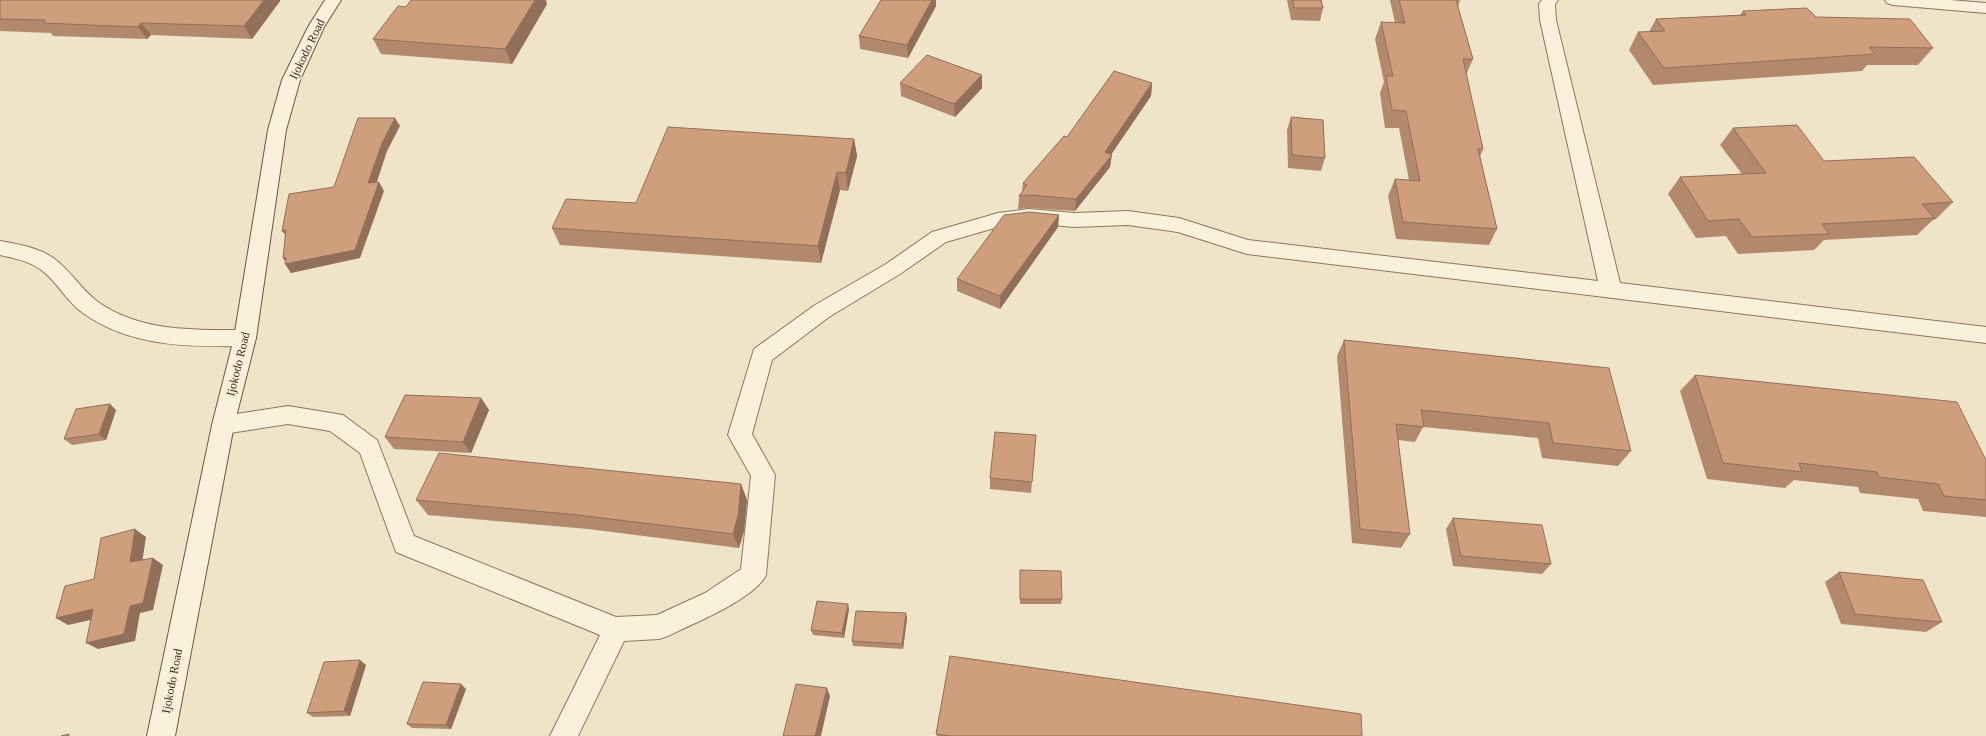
<svg xmlns="http://www.w3.org/2000/svg" width="1986" height="736" font-family="Georgia,serif">
<rect width="100%" height="100%" fill="#f0e4c8"/>
<g fill="none" stroke-linecap="round" stroke-linejoin="round">
<g stroke="#8d765c" stroke-width="2">
<g id="minor">
<path d="M1542 0H1558L1555 4 1556 20 1620 283 1986 327V343L1247 254 1178 232 1128 225 1074 227 1029 223 998 227 946 242 900 274 829 317 772 360 752 434 775 475 766 575C755 599 692 624 668 636L659 639 624 641 578 736H550L600 635 396 552 360 453 330 431 288 424 223 434 215 432 212 425 215 418 223 416 288 406 343 415 377 440 414 536 616 617 657 615 705 593 741 569 751 476 728 435 754 349 815 305 886 264 932 232 998 213 1029 209 1074 213 1128 211 1179 218 1248 240 1598 281 1540 20 1539 4Z"/>
<polygon points="1885,0 1950,0 1986,3 1986,13 1893,5 1887,3"/>
<path d="M0 241C18 244 42 248 57 261 72 273 82 290 98 302 141 332 194 330 245 330L253 332 256 338 253 344 245 346C189 347 130 347 83 313 66 301 57 281 40 269 28 261 14 258 0 255Z"/>
</g>
</g>
<g stroke="#6f573f" stroke-width="2">
<polygon id="secondary" points="325,0 341,0 324,27 300,80 286,130 256,338 234,425 175,736 147,736 212,425 234,338 268,130 282,80 308,27"/>
</g>
<use href="#minor" fill="#faf1dc" fill-rule="evenodd"/>
<use href="#secondary" fill="#faf1dc" fill-rule="evenodd"/>
</g>
<g fill="#b2896c">
<polygon points="0,0 280,1 252,39 151,35 147,39 53,36 51,33 0,31"/>
<polygon points="881,0 936,0 936,6 908,58 860,49 859,36"/>
<polygon points="1287,0 1321,0 1323,8 1320,21 1291,20"/>
<polygon points="1390,0 1460,0 1458,7 1473,59 1466,75 1483,149 1480,157 1497,229 1489,245 1396,239 1388,196 1395,179 1409,180 1399,128 1385,128 1380,93 1384,82 1375,39 1381,22 1395,23"/>
<polygon points="547,4 512,64 381,54 373,39 406,7"/>
<polygon points="1743,11 1816,17 1933,48 1918,65 1867,65 1862,71 1653,85 1629,50 1638,32 1649,32 1656,19 1740,15"/>
<polygon points="982,75 982,88 955,117 901,96 900,83"/>
<polygon points="1152,83 1151,96 1111,155 1110,167 1075,211 1029,208 1018,209 1019,196 1022,191 1023,183 1067,137"/>
<polygon points="1291,117 1325,158 1321,171 1288,168 1287,130"/>
<polygon points="1733,128 1824,161 1953,202 1936,219 1933,220 1917,235 1824,240 1814,250 1738,254 1726,236 1696,238 1668,194 1680,177 1742,174 1720,145"/>
<polygon points="854,139 857,156 848,191 840,190 821,263 560,245 552,228"/>
<polygon points="1059,215 1058,227 1000,309 957,291 957,279"/>
<polygon points="1344,340 1631,451 1618,466 1542,458 1538,438 1423,427 1415,442 1398,440 1410,534 1401,548 1352,543 1337,356"/>
<polygon points="1695,375 1986,460 1986,517 1923,511 1918,499 1860,493 1858,487 1794,480 1785,488 1707,479 1680,391"/>
<polygon points="481,398 489,410 471,453 394,449 385,437"/>
<polygon points="116,410 106,440 72,445 64,439"/>
<polygon points="1036,435 1031,493 990,489 990,478"/>
<polygon points="741,484 747,500 744,531 739,548 588,529 428,515 416,500"/>
<polygon points="1453,518 1551,564 1542,574 1453,566 1446,529"/>
<polygon points="1839,572 1942,622 1926,632 1841,624 1825,582"/>
<polygon points="1020,576 1062,599 1061,604 1020,604"/>
<polygon points="849,609 844,638 813,635 811,630"/>
<polygon points="907,618 903,649 853,646 852,641"/>
<polygon points="366,665 350,716 313,717 307,713"/>
<polygon points="466,689 451,729 412,728 407,724"/>
<polygon points="936,734 1362,736 937,736"/>
</g>
<g fill="#916f58">
<polygon points="264,0 280,0 280,1 252,39 244,26"/>
<polygon points="535,0 546,0 547,4 512,64 505,49"/>
<polygon points="932,0 936,0 936,6 908,58 907,45"/>
<polygon points="141,23 151,35 147,39 138,27"/>
<polygon points="982,75 982,88 955,117 954,104"/>
<polygon points="1152,83 1151,96 1107,160 1112,155 1110,167 1075,211 1076,199 1105,152"/>
<polygon points="395,118 400,126 387,151 374,191 368,183 382,143"/>
<polygon points="854,139 857,156 848,191 846,173"/>
<polygon points="837,172 840,190 821,263 818,246"/>
<polygon points="379,182 384,191 360,258 291,273 285,264 287,264 283,258"/>
<polygon points="1059,215 1058,227 1000,309 1000,296"/>
<polygon points="286,230 289,239 282,231"/>
<polygon points="481,398 489,410 471,453 463,442"/>
<polygon points="110,404 116,410 106,440 99,434"/>
<polygon points="741,484 747,500 744,531 739,548 733,534"/>
<polygon points="135,529 146,537 141,570 130,562"/>
<polygon points="153,558 163,565 153,610 140,613 135,641 98,649 86,643 130,606"/>
<polygon points="848,604 849,609 844,638 842,633"/>
<polygon points="93,609 104,617 68,625 56,618"/>
<polygon points="906,613 907,618 903,649 902,644"/>
<polygon points="360,660 366,665 350,716 344,711"/>
<polygon points="461,684 466,689 451,729 446,725"/>
<polygon points="827,688 830,696 821,736 815,736"/>
</g>
<g fill="#cf9f7d" stroke="#916f58">
<polygon points="0,0 264,0 244,26 141,23 138,27 43,23 45,20 0,19"/>
<polygon points="411,0 535,0 505,49 373,39 398,6 406,7"/>
<polygon points="881,0 932,0 907,45 859,36"/>
<polygon points="1293,0 1321,0 1323,8 1294,8"/>
<polygon points="1399,0 1456,0 1473,59 1463,59 1483,149 1478,149 1497,229 1403,222 1395,179 1420,181 1406,111 1392,110 1386,76 1393,76 1381,22 1405,23"/>
<polygon points="1807,8 1816,17 1910,19 1933,48 1869,47 1875,54 1664,68 1638,32 1665,31 1656,19 1746,15 1743,11"/>
<polygon points="927,55 982,75 954,104 900,83"/>
<polygon points="1114,71 1152,83 1105,152 1112,155 1076,199 1030,195 1019,196 1027,185 1023,183 1064,136 1067,137"/>
<polygon points="1291,117 1323,120 1325,158 1292,155"/>
<polygon points="358,118 395,118 382,143 368,183 379,182 355,250 285,264 286,258 283,258 286,230 282,231 289,194 334,187"/>
<polygon points="1797,125 1824,161 1914,157 1953,202 1922,204 1934,218 1822,224 1829,234 1752,237 1739,219 1708,221 1680,177 1766,173 1733,128"/>
<polygon points="668,127 854,139 846,173 837,172 818,246 552,228 566,199 636,203"/>
<polygon points="1030,212 1059,215 1000,296 957,279 1004,215"/>
<polygon points="1344,340 1609,368 1631,451 1553,443 1549,423 1421,410 1424,427 1396,424 1410,534 1360,529"/>
<polygon points="1695,375 1957,402 1986,460 1986,500 1944,496 1938,484 1879,477 1877,472 1799,463 1802,472 1723,463"/>
<polygon points="405,395 481,398 463,442 385,437"/>
<polygon points="110,404 99,434 64,439 76,409"/>
<polygon points="995,432 1036,435 1032,482 990,478"/>
<polygon points="439,453 741,484 738,516 733,534 578,515 416,500"/>
<polygon points="1453,518 1542,525 1551,564 1461,556"/>
<polygon points="135,529 130,562 153,558 143,603 130,606 124,634 86,643 93,609 56,618 65,586 94,579 101,538"/>
<polygon points="1020,570 1061,571 1062,599 1020,599"/>
<polygon points="1839,572 1923,580 1942,622 1855,614"/>
<polygon points="817,601 848,604 842,633 811,630"/>
<polygon points="856,611 906,613 902,644 852,641"/>
<polygon points="950,656 1361,714 1362,736 951,736 936,734"/>
<polygon points="360,660 344,711 307,713 324,662"/>
<polygon points="423,682 461,684 446,725 407,724"/>
<polygon points="796,684 827,688 815,736 783,736"/>
<polygon points="69,734 69,736 61,736"/>
</g>
<g text-anchor="middle" stroke-width="3" stroke-linejoin="round" paint-order="stroke">
<g font-size="12" fill="#3d2e20" stroke="#f7eed8">
<text transform="translate(307 49) rotate(-64)" y="4">Ijokodo Road</text>
<text transform="translate(238 364) rotate(-76)" y="4">Ijokodo Road</text>
<text transform="translate(172 681) rotate(-79)" y="4">Ijokodo Road</text>
</g>
</g>
</svg>
